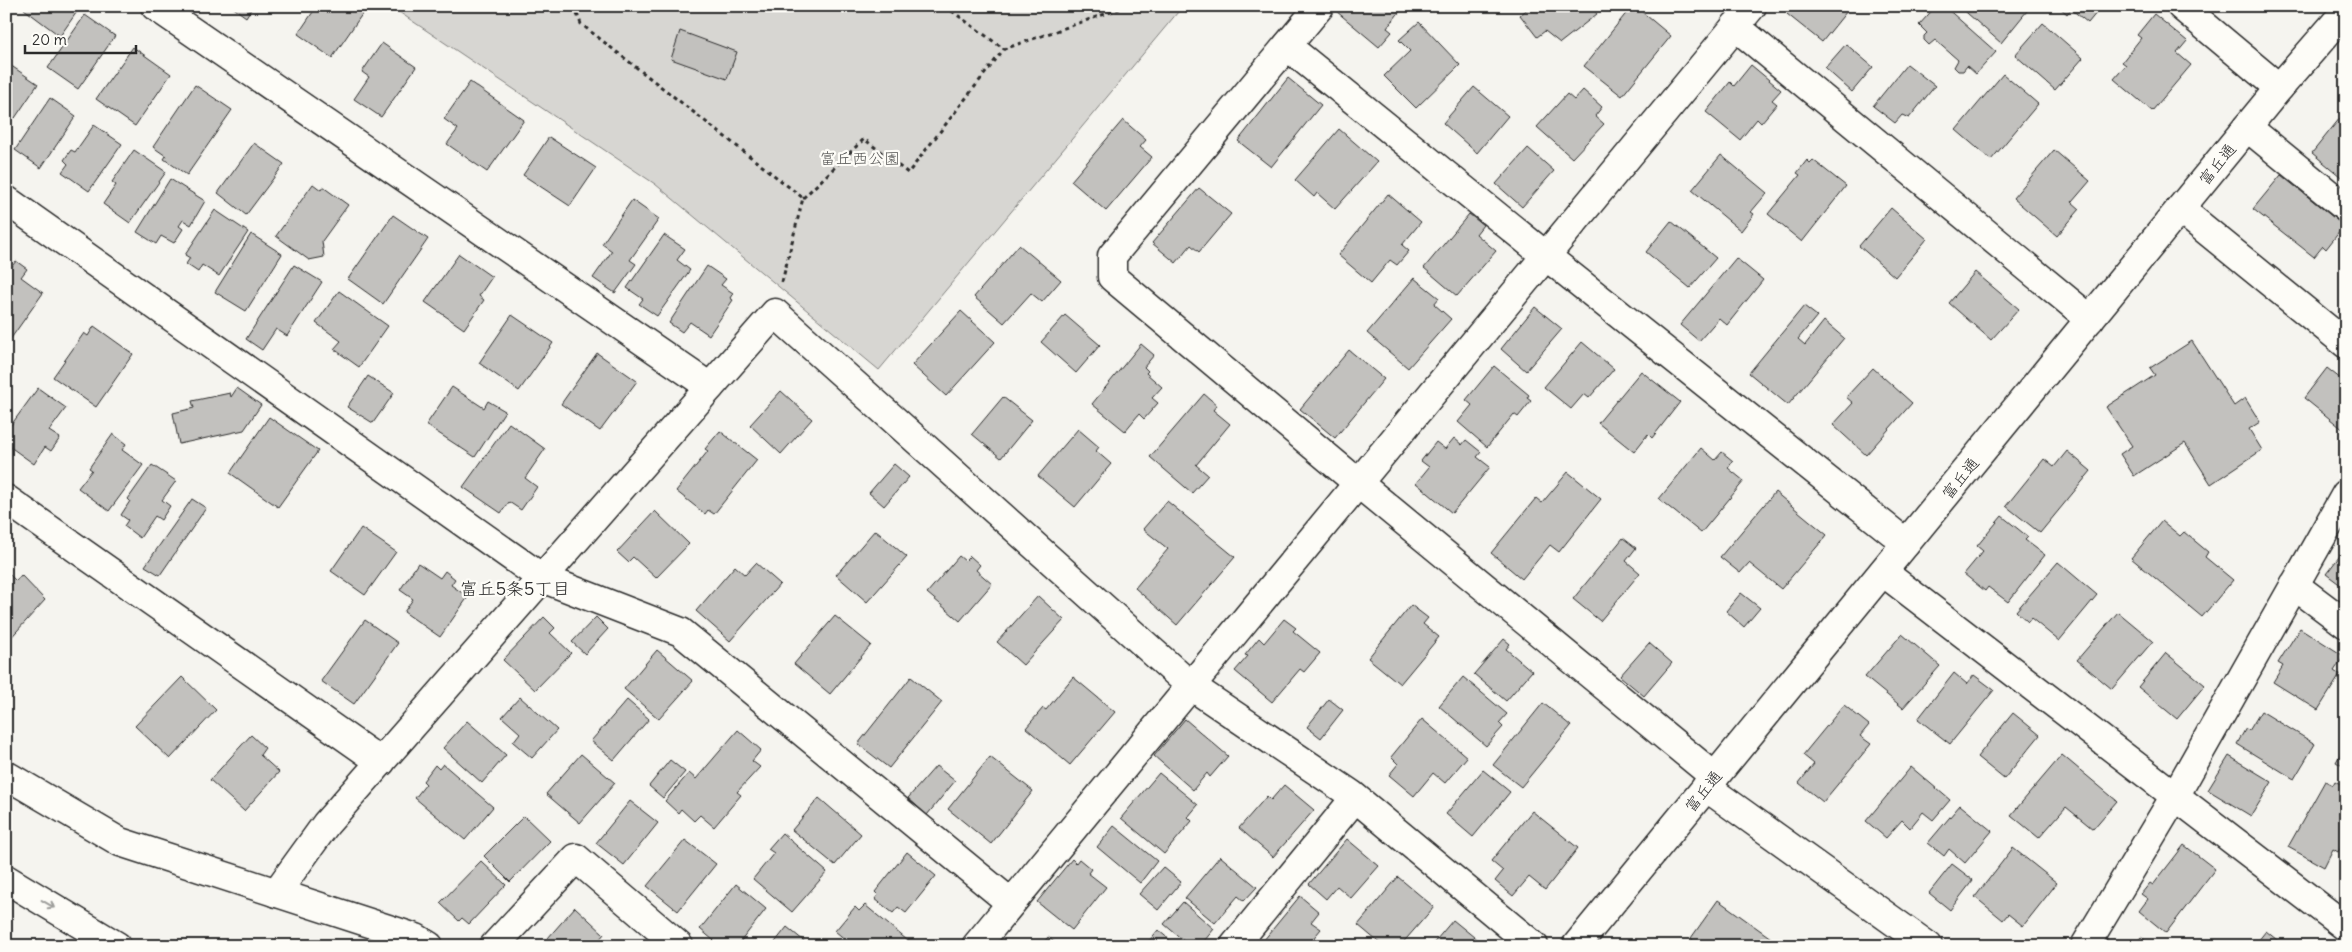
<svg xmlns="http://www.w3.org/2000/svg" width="2352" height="952" font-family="Delius,'Klee One',sans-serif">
<rect width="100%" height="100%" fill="#f5f4ef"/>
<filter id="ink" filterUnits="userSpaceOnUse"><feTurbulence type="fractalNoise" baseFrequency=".02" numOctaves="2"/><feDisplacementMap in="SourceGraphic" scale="10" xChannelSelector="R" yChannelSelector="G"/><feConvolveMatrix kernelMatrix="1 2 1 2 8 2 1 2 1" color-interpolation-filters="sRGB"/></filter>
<g filter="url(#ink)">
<polygon fill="#d7d6d2" stroke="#81807e" points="390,6 1183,6 879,370 655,184"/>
<g fill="#c2c1be" stroke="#2b2b2b">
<polygon points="25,6 81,6 60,36 24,9"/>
<polygon points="231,6 253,6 246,17"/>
<polygon points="317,6 367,7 332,58 298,34"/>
<polygon points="1340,6 1404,6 1387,28 1392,32 1379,47 1336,11"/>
<polygon points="1531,6 1591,6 1597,14 1560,43 1545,31 1537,37 1520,15"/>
<polygon points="1632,6 1635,6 1671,36 1622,96 1584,66"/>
<polygon points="1793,6 1851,6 1822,42 1787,14"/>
<polygon points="1936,6 1944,6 1996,52 1976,74 1967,66 1963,71 1958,71 1954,67 1958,60 1935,40 1929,45 1924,40 1924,36 1927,33 1919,25"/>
<polygon points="1959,6 2031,6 2001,43"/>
<polygon points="2058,6 2102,6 2088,23 2071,9 2067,14"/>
<polygon points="2154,14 2187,41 2177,53 2191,65 2152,111 2114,79 2126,65 2122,62 2141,38 2137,35"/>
<polygon points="85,15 115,36 78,89 48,68"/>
<polygon points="1419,22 1460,65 1416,108 1384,76 1410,51 1399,40"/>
<polygon points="2043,23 2083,58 2055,90 2015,55"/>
<polygon points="680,31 737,52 727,79 671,59"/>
<polygon points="382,43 416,67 381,117 354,99 369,77 362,72"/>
<polygon points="1846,44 1873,67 1852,92 1825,68"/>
<polygon points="133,47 171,74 135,126 96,99"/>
<polygon points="7,63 38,84 15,118 6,112"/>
<polygon points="1907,64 1935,86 1909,118 1902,115 1895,123 1873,106"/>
<polygon points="1751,65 1781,90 1772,100 1777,104 1761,123 1757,119 1740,140 1706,112 1730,82 1734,86"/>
<polygon points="2003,74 2038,104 1991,160 1956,130"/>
<polygon points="1288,78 1321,105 1271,167 1238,141"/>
<polygon points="470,82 524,120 487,172 447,144 458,129 444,119"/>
<polygon points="195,85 232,110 187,175 164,159 166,156 153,147"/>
<polygon points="1474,87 1508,116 1477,153 1443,123"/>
<polygon points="1583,90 1602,107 1595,116 1604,124 1572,158 1537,127 1567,94 1574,100"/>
<polygon points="50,98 76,116 41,168 15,150"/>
<polygon points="2340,118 2346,122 2346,181 2312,153"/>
<polygon points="1123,120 1146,140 1140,147 1152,157 1106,211 1071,181"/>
<polygon points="94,125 122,144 89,191 62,172 68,164 64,160 71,150 75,152"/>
<polygon points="1339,129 1377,162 1335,209 1317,193 1314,197 1295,180"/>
<polygon points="549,137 596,168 570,206 523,175"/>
<polygon points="254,143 284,164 246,215 218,193"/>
<polygon points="1528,148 1554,171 1522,207 1496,184"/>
<polygon points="134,150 166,172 130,223 103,204 116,185 112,182"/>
<polygon points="2054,150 2090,181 2072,202 2080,209 2057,236 2013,198"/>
<polygon points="1721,155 1767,193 1751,212 1754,214 1741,231 1692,190"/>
<polygon points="1807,160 1810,163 1813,160 1846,186 1802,242 1768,214 1800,175 1797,173"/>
<polygon points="2281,175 2344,226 2326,249 2323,246 2314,257 2253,209"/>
<polygon points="170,179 205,201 191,225 183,220 179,226 183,229 174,243 161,236 156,244 137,232"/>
<polygon points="313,184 321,190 323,187 348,205 322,241 324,257 309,260 276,236"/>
<polygon points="1199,188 1231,214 1199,252 1191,245 1176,263 1152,243"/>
<polygon points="1388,194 1421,222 1402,245 1409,251 1397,265 1390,260 1371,283 1338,255"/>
<polygon points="632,200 659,219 630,260 636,264 615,293 593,278 612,251 602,244"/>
<polygon points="1891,208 1927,239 1895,277 1859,246"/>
<polygon points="215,210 248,232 219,276 202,265 198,272 186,264 190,258 185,255"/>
<polygon points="1469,214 1483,225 1476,234 1496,251 1457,296 1424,268"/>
<polygon points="393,215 428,239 383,304 348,279"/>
<polygon points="1671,221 1716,258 1690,288 1646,252"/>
<polygon points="251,234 282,254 246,311 215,292"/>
<polygon points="664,235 685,249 677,260 690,270 657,316 639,304 643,299 627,288"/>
<polygon points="1019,245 1061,280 1042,302 1031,293 1004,323 974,297"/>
<polygon points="459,254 492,277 479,296 484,300 464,329 425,302"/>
<polygon points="1736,258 1763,280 1727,325 1719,318 1699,341 1680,325"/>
<polygon points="16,261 27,269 21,277 43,293 7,344 6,269 10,269"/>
<polygon points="294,265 322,282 287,336 276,329 262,350 246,339"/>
<polygon points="707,266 726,279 721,285 733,293 730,298 733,300 709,335 690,322 682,332 669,323"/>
<polygon points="1975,272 2019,309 1991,340 1949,303"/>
<polygon points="1414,278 1439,298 1434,304 1451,319 1408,368 1367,333"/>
<polygon points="339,291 388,326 359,367 334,349 341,341 316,323"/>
<polygon points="1804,306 1817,316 1798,339 1805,345 1824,321 1844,338 1788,405 1749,373"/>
<polygon points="1535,307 1562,329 1526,371 1501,349"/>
<polygon points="961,311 995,342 946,396 912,365"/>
<polygon points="512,315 553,343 519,391 479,363"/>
<polygon points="1065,315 1100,345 1076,373 1041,342"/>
<polygon points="94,326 133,354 96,407 53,377 84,333 88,336"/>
<polygon points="2192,341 2234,406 2245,398 2260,422 2249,429 2262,450 2211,484 2185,443 2134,476 2120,454 2132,446 2106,407 2155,375 2150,368"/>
<polygon points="1582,342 1614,369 1589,398 1584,394 1571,409 1544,387"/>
<polygon points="1141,344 1154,355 1144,367 1148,371 1146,373 1162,387 1152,398 1158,403 1144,419 1139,414 1125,431 1092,404"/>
<polygon points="1349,350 1384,379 1335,438 1300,409"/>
<polygon points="597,353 637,381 600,431 561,404"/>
<polygon points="1494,366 1529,395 1527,398 1531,401 1518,417 1514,414 1487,447 1458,422 1472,405 1466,400"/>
<polygon points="1873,368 1912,403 1866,455 1833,425 1853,403 1846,397"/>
<polygon points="2327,368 2346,383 2345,431 2304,398"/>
<polygon points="1641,371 1680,402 1652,438 1648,434 1634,452 1598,423"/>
<polygon points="368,376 394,393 373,423 347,407"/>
<polygon points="452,387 484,408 488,401 505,411 475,457 426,425"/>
<polygon points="38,388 66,408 49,431 60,438 51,451 45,447 34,464 6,444 6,432"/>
<polygon points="237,388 261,405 244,430 179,444 173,413 194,408 192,401 230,393 231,397"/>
<polygon points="781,391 812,419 781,454 750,425"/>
<polygon points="1204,394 1217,405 1213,410 1230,424 1196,465 1208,475 1192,493 1150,457"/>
<polygon points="1003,397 1032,420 1001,458 972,434"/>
<polygon points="269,417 318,451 278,507 230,473"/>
<polygon points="509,423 545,449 525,478 537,487 521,510 509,502 501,513 463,487"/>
<polygon points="1078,429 1099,447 1096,451 1111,464 1075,507 1038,476"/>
<polygon points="720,431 757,460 714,514 708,510 705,514 676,491 708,451 705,449"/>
<polygon points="113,434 126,444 122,450 143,465 109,511 78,488 92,470 89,468"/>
<polygon points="1454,438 1462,445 1466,440 1481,452 1477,457 1490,467 1452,513 1416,483 1429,467 1421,461 1436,442 1445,449"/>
<polygon points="1701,448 1715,460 1722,452 1733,461 1728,468 1744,481 1701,533 1659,499"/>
<polygon points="2067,451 2091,471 2040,533 2006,506 2044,459 2054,467"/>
<polygon points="894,464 909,477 884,506 869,493"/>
<polygon points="152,465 176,481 162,500 170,506 161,520 155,516 140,538 124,526 128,520 121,515 130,501 128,499"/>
<polygon points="1568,472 1601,499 1559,552 1550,545 1522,579 1491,553 1536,498 1542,503"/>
<polygon points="1775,492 1827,535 1781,589 1749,563 1740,573 1720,557"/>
<polygon points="192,499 206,508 160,575 145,566"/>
<polygon points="1167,501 1235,557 1177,625 1135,588 1168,549 1143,529"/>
<polygon points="655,511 689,544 656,578 633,557 628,562 617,552"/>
<polygon points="2002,516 2028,537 2025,540 2045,555 2008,602 1988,587 1985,591 1964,574 1983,551 1977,546"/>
<polygon points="2162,521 2180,536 2184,532 2208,552 2205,557 2233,580 2202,617 2131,558"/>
<polygon points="361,528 396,552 365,595 331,571"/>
<polygon points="875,530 907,557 867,602 836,575"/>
<polygon points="1623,538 1636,548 1626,561 1640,573 1600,621 1573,599"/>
<polygon points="2346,548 2346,589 2326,574"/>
<polygon points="959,556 965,561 970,556 980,565 976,570 992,584 960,621 927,593"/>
<polygon points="2058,562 2097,595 2059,641 2031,618 2028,622 2016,611"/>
<polygon points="418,563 440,578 445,571 455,579 451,585 468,597 440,637 404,612 413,599 400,590"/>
<polygon points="756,563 780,584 730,641 696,611 735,566 745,575"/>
<polygon points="9,574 16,581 21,575 45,600 7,642 6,577"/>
<polygon points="1741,593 1760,608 1744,627 1726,611"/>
<polygon points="1038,596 1064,620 1023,665 997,642"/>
<polygon points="1411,605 1428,618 1423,624 1439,637 1400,684 1368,658"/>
<polygon points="2118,612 2153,641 2112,689 2077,660"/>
<polygon points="835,616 871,645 830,694 794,664"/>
<polygon points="544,617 555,628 550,633 571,653 535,690 503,660"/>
<polygon points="596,617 608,629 585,654 572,642"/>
<polygon points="1284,619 1296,628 1293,631 1320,653 1304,672 1300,669 1272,702 1235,671 1248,656 1245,655 1259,638 1264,643"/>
<polygon points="365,620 398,643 354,704 321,681"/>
<polygon points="2300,628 2344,656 2334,671 2340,675 2318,710 2273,682 2283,666 2278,663"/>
<polygon points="1902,634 1940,666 1903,708 1865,677"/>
<polygon points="1504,639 1510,644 1506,649 1532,671 1506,701 1474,674"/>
<polygon points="1649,643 1672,663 1644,696 1620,676"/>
<polygon points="657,650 693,681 659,719 624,689"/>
<polygon points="2166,653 2205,685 2177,719 2138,687"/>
<polygon points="1954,673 1967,684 1974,675 1994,690 1950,744 1918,719"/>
<polygon points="182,677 216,710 170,759 135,726"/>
<polygon points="911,677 942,702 889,768 858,744"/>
<polygon points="1073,677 1115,712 1070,765 1026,728 1043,708 1046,710"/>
<polygon points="1463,677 1507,714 1499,723 1503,727 1486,746 1439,706"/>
<polygon points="520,697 557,730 532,758 513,742 520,733 502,717"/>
<polygon points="1329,699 1343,710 1321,738 1307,727"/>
<polygon points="627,700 649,719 614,760 591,741"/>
<polygon points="1543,703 1571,726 1521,787 1493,765"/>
<polygon points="1844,705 1869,725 1860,736 1871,744 1823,802 1799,783 1814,764 1803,755"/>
<polygon points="2261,711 2315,744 2294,779 2237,744 2246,728 2249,731"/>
<polygon points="2013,713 2040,735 2004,779 1977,757"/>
<polygon points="1185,719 1228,756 1210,777 1207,773 1193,790 1154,756"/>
<polygon points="1422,719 1467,757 1445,783 1433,773 1414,796 1389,775 1398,764 1391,757"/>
<polygon points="467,721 506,755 482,783 443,748"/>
<polygon points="738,730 761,750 752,761 760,767 737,792 741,795 714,827 700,815 694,821 681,809 678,813 665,801 689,773 696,779"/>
<polygon points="251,735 265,748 260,755 279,772 244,811 210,780"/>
<polygon points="2346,744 2346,768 2336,762"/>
<polygon points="581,754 615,783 580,823 546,794"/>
<polygon points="2062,755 2117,801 2093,829 2066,807 2039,838 2011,815"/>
<polygon points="2229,756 2272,782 2251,816 2208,790"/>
<polygon points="990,757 1033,791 991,844 948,809"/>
<polygon points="670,760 685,772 663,798 649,786"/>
<polygon points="443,764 493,807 465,840 415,798 426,784 423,781 435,765 439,769"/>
<polygon points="936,766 955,781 927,815 908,798"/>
<polygon points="1911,767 1950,800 1933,820 1923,812 1910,828 1902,820 1886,838 1866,821"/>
<polygon points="1483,770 1510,792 1473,837 1446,814"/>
<polygon points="1159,773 1198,805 1188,817 1192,821 1164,854 1121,818"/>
<polygon points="2325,781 2333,785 2335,781 2346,787 2346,839 2338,852 2333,849 2324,867 2288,847"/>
<polygon points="1284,785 1314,810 1273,857 1239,828 1267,796 1271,800"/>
<polygon points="819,798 861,834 835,865 792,830"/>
<polygon points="630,801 658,823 624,865 596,843"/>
<polygon points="1960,805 1992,831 1965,863 1949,849 1944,856 1928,843"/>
<polygon points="1532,811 1578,848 1545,890 1529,877 1513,896 1495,881 1503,871 1491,861"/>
<polygon points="524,816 550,841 510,882 484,856"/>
<polygon points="1114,826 1157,861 1140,883 1097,847"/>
<polygon points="782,833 827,872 792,912 753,879 774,853 768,849"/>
<polygon points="1347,839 1379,866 1351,898 1337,886 1326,899 1309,884"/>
<polygon points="685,840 716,864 678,911 647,886"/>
<polygon points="2184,845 2215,869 2166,933 2139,911 2148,899 2141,894 2150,883 2153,885"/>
<polygon points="2013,848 2057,883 2023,926 2008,914 2003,920 1975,897"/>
<polygon points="907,852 936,876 906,913 898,907 893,913 875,899 878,895 875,892"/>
<polygon points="1220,856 1257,887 1244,901 1238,896 1215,923 1185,898"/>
<polygon points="1072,859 1076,863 1079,859 1091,869 1088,873 1106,887 1072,930 1037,902"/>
<polygon points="481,861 506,885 469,924 462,918 459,921 440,903"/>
<polygon points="1952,864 1973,880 1950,910 1929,893"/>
<polygon points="1163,867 1181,882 1158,910 1139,894"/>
<polygon points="1398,877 1434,907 1400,946 1383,946 1358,925"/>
<polygon points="736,884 766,909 737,946 720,946 700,929"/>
<polygon points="1300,896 1319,912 1311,922 1321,929 1307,946 1259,946"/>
<polygon points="1718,900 1782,946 1693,946 1691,944 1693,940 1691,938"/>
<polygon points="1183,902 1214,929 1200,946 1190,946 1164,924"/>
<polygon points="865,905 907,940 902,946 853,946 835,931 855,907 859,911"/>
<polygon points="575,907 604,934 594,946 541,946"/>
<polygon points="1453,920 1485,946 1431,946"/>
<polygon points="787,927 810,946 772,946"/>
<polygon points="1158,930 1177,946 1145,946"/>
<polygon points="2266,931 2282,944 2284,942 2289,946 2254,946"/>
<polygon points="1048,937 1059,946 1041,946"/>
<polygon points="2141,937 2152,946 2133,946"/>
</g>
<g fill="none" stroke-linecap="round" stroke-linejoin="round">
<g stroke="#2b2b2b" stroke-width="31">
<g id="minor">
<polyline points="155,6 710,387"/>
<polyline points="1320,6 1112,256 1112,277 1358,483 1715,777"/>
<polyline points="2181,6 2279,88"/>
<polyline points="1735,26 2090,319"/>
<polyline points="1287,46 1546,256 1906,543"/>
<polyline points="2247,127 2346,208"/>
<polyline points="6,200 542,578 681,632 1011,903"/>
<polyline points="2180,209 2346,344"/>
<polyline points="6,499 381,762"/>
<polyline points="1883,572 2346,927"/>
<polyline points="2294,585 2346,624"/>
<polyline points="6,775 120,842 416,938 429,946"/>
<polyline points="1706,787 1928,946"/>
<polyline points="276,893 326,824 775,313 1191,686 1351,794 1534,946"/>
<polyline points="494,946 576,858 679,946"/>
<polyline points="976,946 1752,6"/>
<polyline points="1234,946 1355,798"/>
<polyline points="1576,946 2279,88 2346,11"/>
<polyline points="2085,946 2175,796 2346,494"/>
</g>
</g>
<g stroke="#2b2b2b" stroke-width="31">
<polyline id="highway" points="6,879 117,946"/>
</g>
<g stroke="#2b2b2b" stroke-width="3" stroke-dasharray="4 4" stroke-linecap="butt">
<polyline points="574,6 581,24 803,198 782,282"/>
<polyline points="945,6 1004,49"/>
<polyline points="803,198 864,139 908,173 1004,49 1128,6"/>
</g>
<use href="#minor" stroke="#fdfcf7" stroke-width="28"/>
<use href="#highway" stroke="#fdfcf7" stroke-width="28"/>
</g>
<defs><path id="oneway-shaft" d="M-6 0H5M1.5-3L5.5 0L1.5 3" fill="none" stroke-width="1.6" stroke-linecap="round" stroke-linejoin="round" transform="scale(1.25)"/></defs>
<use stroke="#9e9e9b" href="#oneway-shaft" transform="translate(48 904) rotate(31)"/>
</g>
<g text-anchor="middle" stroke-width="4.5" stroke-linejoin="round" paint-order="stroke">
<g font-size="16" fill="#565655" stroke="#fdfcf7">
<text x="860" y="164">富丘西公園</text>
</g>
<g font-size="16" fill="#2b2b2b" stroke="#fdfcf7">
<text transform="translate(2217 164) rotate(-51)" y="6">富丘通</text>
<text transform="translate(1960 478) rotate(-51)" y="6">富丘通</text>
<text transform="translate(1703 791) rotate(-51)" y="6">富丘通</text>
</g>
<g font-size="18" fill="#2b2b2b" stroke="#fdfcf7">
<text x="515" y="595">富丘5条5丁目</text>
</g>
</g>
<rect width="2352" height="952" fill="none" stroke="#fdfcf7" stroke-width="25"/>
<rect x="12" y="12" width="2327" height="927" fill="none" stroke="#2b2b2b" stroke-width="2" filter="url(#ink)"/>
<path d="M25 45v8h111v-8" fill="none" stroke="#2b2b2b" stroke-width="2.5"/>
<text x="32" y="45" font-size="15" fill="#2b2b2b" stroke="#fdfcf7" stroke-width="4" paint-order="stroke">20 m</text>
</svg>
